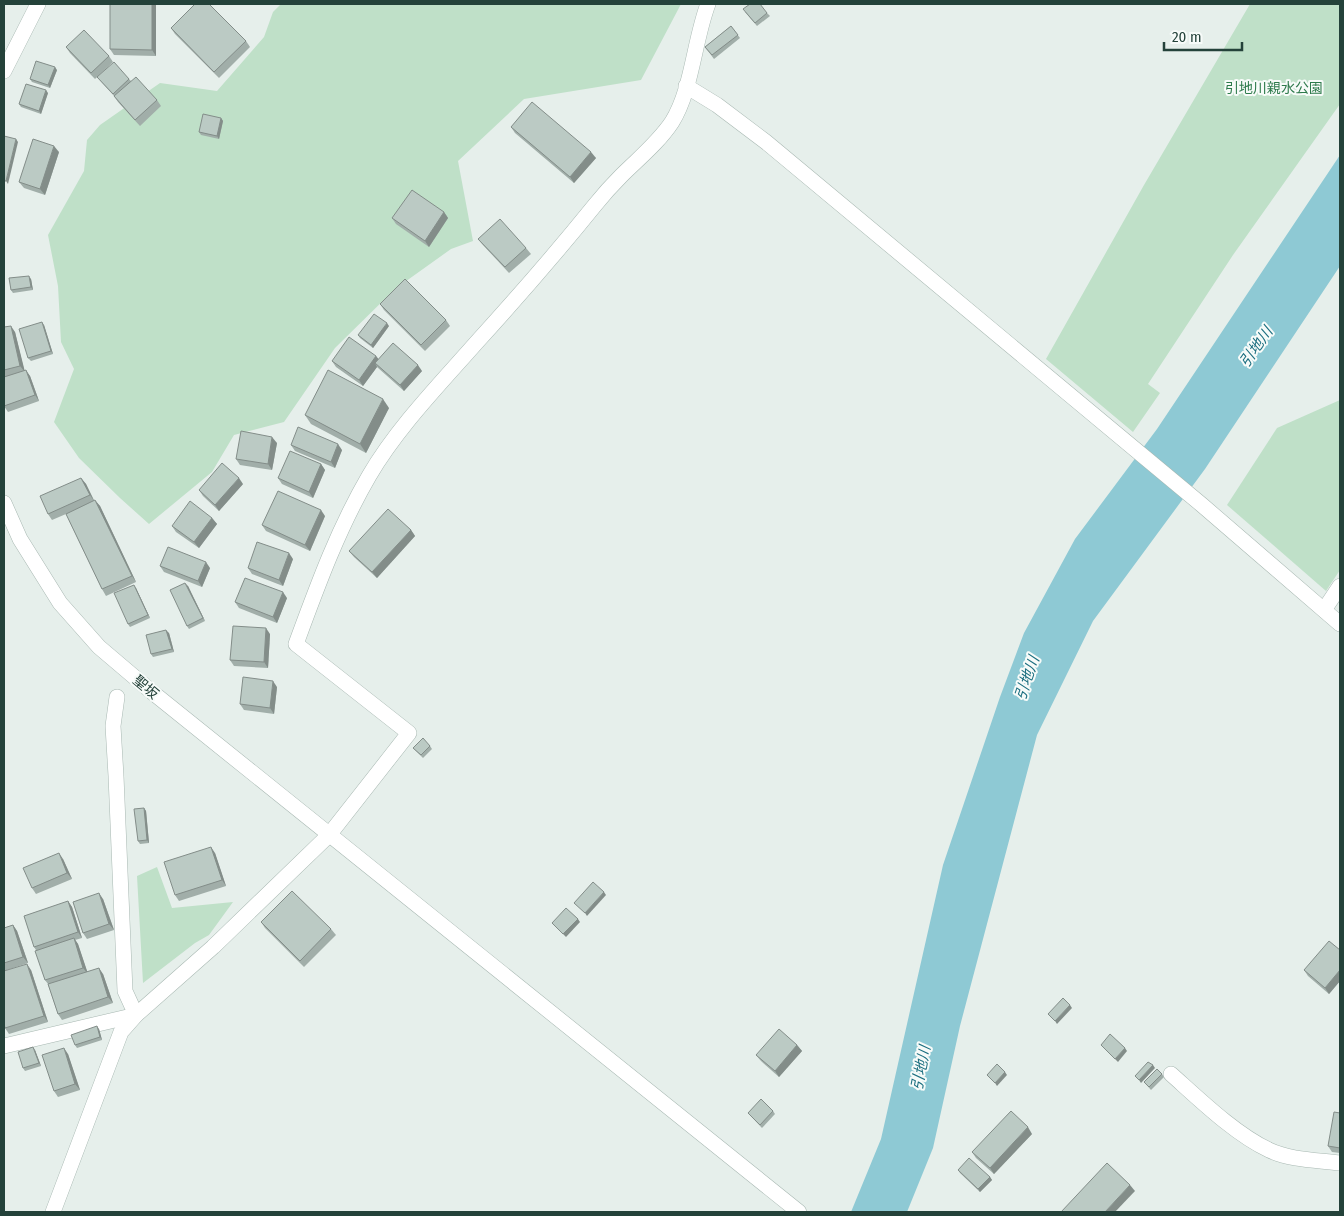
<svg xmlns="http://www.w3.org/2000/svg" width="1344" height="1216" font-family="'Fira Sans Condensed','Noto Sans JP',sans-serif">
<rect width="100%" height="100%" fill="#e6efeb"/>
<g fill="#bfe0c8">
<polygon points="281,4 681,4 641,80 524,99 458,161 473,241 451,249 395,289 335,348 284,422 234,435 212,472 149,524 120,498 79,458 54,422 74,369 61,342 58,286 48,235 84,171 87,140 100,125 160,83 217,91 264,37 273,12"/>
<polygon points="1250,4 1340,4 1340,104 1233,255 1148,384 1160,393 1133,432 1046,359 1144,185"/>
<polygon points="1340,400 1340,570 1326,591 1227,505 1277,428"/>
<polygon points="157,867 172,908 233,902 209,935 195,943 143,983 137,876"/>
</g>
<polygon fill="#8ec9d4" points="1340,155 1340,266 1205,469 1093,621 1037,735 960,1026 933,1148 907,1212 851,1212 881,1139 943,865 1000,697 1024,633 1075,539 1157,429"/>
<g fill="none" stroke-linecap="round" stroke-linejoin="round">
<g stroke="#a8b8b2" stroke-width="16">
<g id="minor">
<polyline points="4,71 38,4"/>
<polyline points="686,86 717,105 766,142 1202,505 1340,624"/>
<polyline points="4,503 20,539 60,603 99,647 152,692 799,1212"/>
<polyline points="1324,610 1340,586"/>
<polyline points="4,1046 136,1015 125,991 116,776 113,726 117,697"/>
<path d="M1171 1074C1199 1099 1235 1134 1269 1150 1290 1160 1317 1160 1340 1163"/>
<path d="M53 1212 121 1032 136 1015 213 947 329 835 409 733 296 644C317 587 338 529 369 476 397 428 439 385 476 343 517 298 557 252 595 205 603 195 612 185 621 176 638 159 658 143 672 122 692 90 694 41 708 4"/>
</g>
</g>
<use href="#minor" stroke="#fff" stroke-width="15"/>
</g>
<g fill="#a1aea9">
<polygon points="156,4 156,56 114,55 110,49"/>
<polygon points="745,12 767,13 770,16 757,26"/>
<polygon points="731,26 740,38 714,59 705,47"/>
<polygon points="171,28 246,41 250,47 219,78 175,34"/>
<polygon points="66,47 109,56 113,62 95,79 70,53"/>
<polygon points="57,70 50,88 32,82 30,79"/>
<polygon points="97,77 129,79 131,81 157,100 161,106 140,126 118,102 114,96"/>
<polygon points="48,93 41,114 21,107 19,104"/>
<polygon points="221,118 223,121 219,139 201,135 199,132"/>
<polygon points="511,127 596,158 574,183 515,133"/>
<polygon points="59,152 45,195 24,188 19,182"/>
<polygon points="444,212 448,218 429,247 396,224 392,218"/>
<polygon points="478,239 526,248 531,254 509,273 483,245"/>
<polygon points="31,279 33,290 13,293 11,290"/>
<polygon points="380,304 446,320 450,326 425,351 384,310"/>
<polygon points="44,325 53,354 31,361 28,358"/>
<polygon points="389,326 373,348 360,338 358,335"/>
<polygon points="4,327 15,332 24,370 30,376 39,401 8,412 4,406"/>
<polygon points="376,356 378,359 422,371 404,391 377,367 363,386 336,367 332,361"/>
<polygon points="389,408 366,453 311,424 305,415"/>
<polygon points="277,443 272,470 240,465 236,459"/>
<polygon points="291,445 342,450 335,468 295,451"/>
<polygon points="321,464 325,470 313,498 282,484 278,478"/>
<polygon points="81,478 86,484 94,500 100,506 136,582 106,596 102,589 66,514 52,520 48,514"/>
<polygon points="243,484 219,511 203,496 199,490"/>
<polygon points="325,516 310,551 266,531 262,525"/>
<polygon points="212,518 217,524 199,548 176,532 172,526"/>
<polygon points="411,530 415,536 377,578 354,557 349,551"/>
<polygon points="293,559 283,586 252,574 248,568"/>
<polygon points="160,566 210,568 202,587 164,572"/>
<polygon points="188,586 205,621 189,629 187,626"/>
<polygon points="136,588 150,618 130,627 128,624"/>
<polygon points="287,598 277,623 239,608 235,602"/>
<polygon points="169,633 174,652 153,657 151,654"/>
<polygon points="270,634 268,668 234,666 230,660"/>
<polygon points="277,687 274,714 244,710 240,704"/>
<polygon points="430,746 432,749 423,758 413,748"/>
<polygon points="144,808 146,811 149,843 140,844 138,841"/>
<polygon points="215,853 226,886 179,901 175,895"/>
<polygon points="63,859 72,879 36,894 32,888"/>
<polygon points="103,899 114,930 87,939 83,933"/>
<polygon points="68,901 72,907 82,938 75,940 78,944 87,971 103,974 113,1003 62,1020 58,1014 48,984 45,980 36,950 34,947"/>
<polygon points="261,922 331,929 336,935 304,967 265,928"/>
<polygon points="13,925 17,931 28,963 4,971 4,928"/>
<polygon points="1340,950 1340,981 1329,994 1308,976 1304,970"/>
<polygon points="31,970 48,1022 9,1034 5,1028"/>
<polygon points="99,1029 102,1040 77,1048 75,1045"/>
<polygon points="797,1045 802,1051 779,1077 761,1061 756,1055"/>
<polygon points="35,1050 41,1066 25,1071 23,1068"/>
<polygon points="68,1054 80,1090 58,1097 54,1091"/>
<polygon points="1162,1074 1164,1077 1151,1090 1144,1082"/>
<polygon points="773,1111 775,1114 762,1128 748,1113"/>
<polygon points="1340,1113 1340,1153 1332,1152 1328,1146"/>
<polygon points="1032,1134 994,1174 976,1158 972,1152"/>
<polygon points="958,1170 990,1177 992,1180 980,1192 960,1173"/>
</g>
<g fill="#838d89">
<polygon points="152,4 156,4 156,56 152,50"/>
<polygon points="55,67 57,70 50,88 48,85"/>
<polygon points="46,90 48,93 41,114 39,111"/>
<polygon points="221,118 223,121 219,139 217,136"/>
<polygon points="16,139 18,142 8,184 6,181"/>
<polygon points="54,146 59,152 45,195 40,189"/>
<polygon points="591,152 596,158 574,183 570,177"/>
<polygon points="444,212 448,218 429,247 425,241"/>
<polygon points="29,276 31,279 33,290 31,287"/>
<polygon points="42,322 44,325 53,354 51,351"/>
<polygon points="387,323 389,326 373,348 371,345"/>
<polygon points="11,326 15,332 25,372 20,366"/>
<polygon points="376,356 381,362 375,363 377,367 363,386 359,380"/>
<polygon points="418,365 422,371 404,391 400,385"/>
<polygon points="26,370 30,376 39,401 35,395"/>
<polygon points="383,399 389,408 366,453 360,444"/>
<polygon points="272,437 277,443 272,470 268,464"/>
<polygon points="338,444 342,450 335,468 331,462"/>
<polygon points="321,464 325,470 313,498 309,492"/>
<polygon points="81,478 86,484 94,501 90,495"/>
<polygon points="239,478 243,484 219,511 215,505"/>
<polygon points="95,500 100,506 136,582 132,576"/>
<polygon points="321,510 325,516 310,551 305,545"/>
<polygon points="212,518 217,524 199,548 194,542"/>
<polygon points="411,530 415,536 377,578 372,572"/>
<polygon points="289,553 293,559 283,586 279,580"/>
<polygon points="206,562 210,568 202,587 198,581"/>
<polygon points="185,583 188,586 205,621 203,618"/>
<polygon points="134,585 136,588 150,618 148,615"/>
<polygon points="283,592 287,598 277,623 273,617"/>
<polygon points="266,628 270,634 268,668 264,662"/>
<polygon points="166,630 169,633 174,652 172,649"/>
<polygon points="273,681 277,687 274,714 270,708"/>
<polygon points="144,808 146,811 149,843 147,840"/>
<polygon points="211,847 215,853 226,886 222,880"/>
<polygon points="59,853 63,859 72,879 67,873"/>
<polygon points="604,892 606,895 587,916 585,913"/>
<polygon points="99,893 103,899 114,930 109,924"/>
<polygon points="68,901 72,907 82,938 78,932"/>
<polygon points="578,919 580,922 566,937 563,934"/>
<polygon points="13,925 17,931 28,963 23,957"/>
<polygon points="74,938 78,944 88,974 83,968"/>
<polygon points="27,964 31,970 48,1022 44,1016"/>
<polygon points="99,968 103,974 113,1003 108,997"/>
<polygon points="1340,970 1340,981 1329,994 1325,988"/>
<polygon points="1070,1005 1072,1008 1057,1024 1055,1021"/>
<polygon points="97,1026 99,1029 102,1040 100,1037"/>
<polygon points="797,1045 802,1051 779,1077 775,1071"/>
<polygon points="33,1047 35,1050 41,1066 39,1063"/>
<polygon points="64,1048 68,1054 80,1090 75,1084"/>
<polygon points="1125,1048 1127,1051 1118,1062 1115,1059"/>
<polygon points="1153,1065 1155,1068 1141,1083 1139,1080"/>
<polygon points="1005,1072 1007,1075 997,1086 995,1083"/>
<polygon points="1028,1127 1032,1134 994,1174 990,1168"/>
<polygon points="990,1177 992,1180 980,1192 978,1189"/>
<polygon points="1130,1185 1135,1191 1115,1212 1105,1212"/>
</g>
<g fill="#bbcac4" stroke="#838d89">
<polygon points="110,4 152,4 152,50 110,49"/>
<polygon points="195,4 209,4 246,41 214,72 171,28"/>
<polygon points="750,4 760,4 767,13 755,23 743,9"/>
<polygon points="731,26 738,35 712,55 705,47"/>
<polygon points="84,30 109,56 91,73 66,47"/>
<polygon points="36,61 55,67 48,85 30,79"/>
<polygon points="114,62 129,79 113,94 97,77"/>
<polygon points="136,77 157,100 135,120 114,96"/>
<polygon points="26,84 46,90 39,111 19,104"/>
<polygon points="532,102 591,152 570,177 511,127"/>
<polygon points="203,114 221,118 217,136 199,132"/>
<polygon points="4,136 16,139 6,181 4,181"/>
<polygon points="33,139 54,146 40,189 19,182"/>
<polygon points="412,190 444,212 425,241 392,218"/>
<polygon points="500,219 526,248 505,267 478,239"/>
<polygon points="29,276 31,287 11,290 9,278"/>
<polygon points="405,279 446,320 421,345 380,304"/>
<polygon points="374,314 387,323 371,345 358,335"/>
<polygon points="42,322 51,351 28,358 19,329"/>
<polygon points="11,326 20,366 4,370 4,327"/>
<polygon points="349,337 376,356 359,380 332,361"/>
<polygon points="393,343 418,365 400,385 375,363"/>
<polygon points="26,370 35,395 4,406 4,377"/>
<polygon points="328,370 383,399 360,444 305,415"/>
<polygon points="298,427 338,444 331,462 291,445"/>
<polygon points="241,431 272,437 268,464 236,459"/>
<polygon points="290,451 321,464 309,492 278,478"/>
<polygon points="222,463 239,478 215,505 199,490"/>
<polygon points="81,478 90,495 48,514 40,496"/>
<polygon points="278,491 321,510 305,545 262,525"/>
<polygon points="95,500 132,576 102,589 66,514"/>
<polygon points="190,501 212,518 194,542 172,526"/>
<polygon points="388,509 411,530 372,572 349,551"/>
<polygon points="257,542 289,553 279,580 248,568"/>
<polygon points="168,547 206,562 198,581 160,566"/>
<polygon points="245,578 283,592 273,617 235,602"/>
<polygon points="185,583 203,618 187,626 170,590"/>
<polygon points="134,585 148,615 128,624 114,593"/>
<polygon points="233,626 266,628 264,662 230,660"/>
<polygon points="166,630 172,649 151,654 146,635"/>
<polygon points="243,677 273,681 270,708 240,704"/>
<polygon points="423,738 430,746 421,755 413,748"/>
<polygon points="144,808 147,840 138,841 134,809"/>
<polygon points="211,847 222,880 175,895 164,862"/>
<polygon points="59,853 67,873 32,888 23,868"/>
<polygon points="593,882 604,892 585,913 574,903"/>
<polygon points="292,891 331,929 300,961 261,922"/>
<polygon points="99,893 109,924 83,933 73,902"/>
<polygon points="68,901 78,932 34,947 24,916"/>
<polygon points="566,908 578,919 563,934 552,923"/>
<polygon points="13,925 23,957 4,963 4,928"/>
<polygon points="74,938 83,968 45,980 35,951"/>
<polygon points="1329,941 1340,950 1340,970 1325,988 1304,970"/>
<polygon points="27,964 44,1016 5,1028 4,1024 4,971"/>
<polygon points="99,968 108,997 58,1014 48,984"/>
<polygon points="1063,998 1070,1005 1055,1021 1048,1014"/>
<polygon points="97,1026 100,1037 75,1045 71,1035"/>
<polygon points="779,1029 797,1045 775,1071 756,1055"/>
<polygon points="1110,1034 1125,1048 1115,1059 1101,1045"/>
<polygon points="33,1047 39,1063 23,1068 18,1052"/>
<polygon points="64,1048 75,1084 54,1091 42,1055"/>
<polygon points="1148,1062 1153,1065 1139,1080 1135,1076"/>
<polygon points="997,1064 1005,1072 995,1083 987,1075"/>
<polygon points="1157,1069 1162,1074 1149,1087 1144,1082"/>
<polygon points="761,1099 773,1111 760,1125 748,1113"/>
<polygon points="1011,1111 1028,1127 990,1168 972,1152"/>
<polygon points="1334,1112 1340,1113 1340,1148 1328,1146"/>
<polygon points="969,1158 990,1177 978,1189 958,1170"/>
<polygon points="1107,1163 1130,1185 1105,1212 1061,1212"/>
</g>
<g text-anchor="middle" stroke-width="4" stroke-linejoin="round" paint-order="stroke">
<g font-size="14" fill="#2d7a4b" stroke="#f7fbf9">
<text x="1274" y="93">引地川親水公園</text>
</g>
<g font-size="14" fill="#24423a" stroke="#f7fbf9">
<text transform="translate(146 687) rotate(40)" y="5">聖坂</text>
</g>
<g font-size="15" font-style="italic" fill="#1c6f80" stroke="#f7fbf9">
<text transform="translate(1256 347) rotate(-55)" y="5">引地川</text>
<text transform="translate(1027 678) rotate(-71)" y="5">引地川</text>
<text transform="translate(921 1068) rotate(-79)" y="5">引地川</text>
</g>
</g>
<rect width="1344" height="1216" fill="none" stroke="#24423a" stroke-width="10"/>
<path d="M1164 42v8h78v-8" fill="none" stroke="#24423a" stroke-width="2.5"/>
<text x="1172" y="42" font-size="15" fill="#24423a" stroke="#f7fbf9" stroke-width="4" paint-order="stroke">20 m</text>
</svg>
